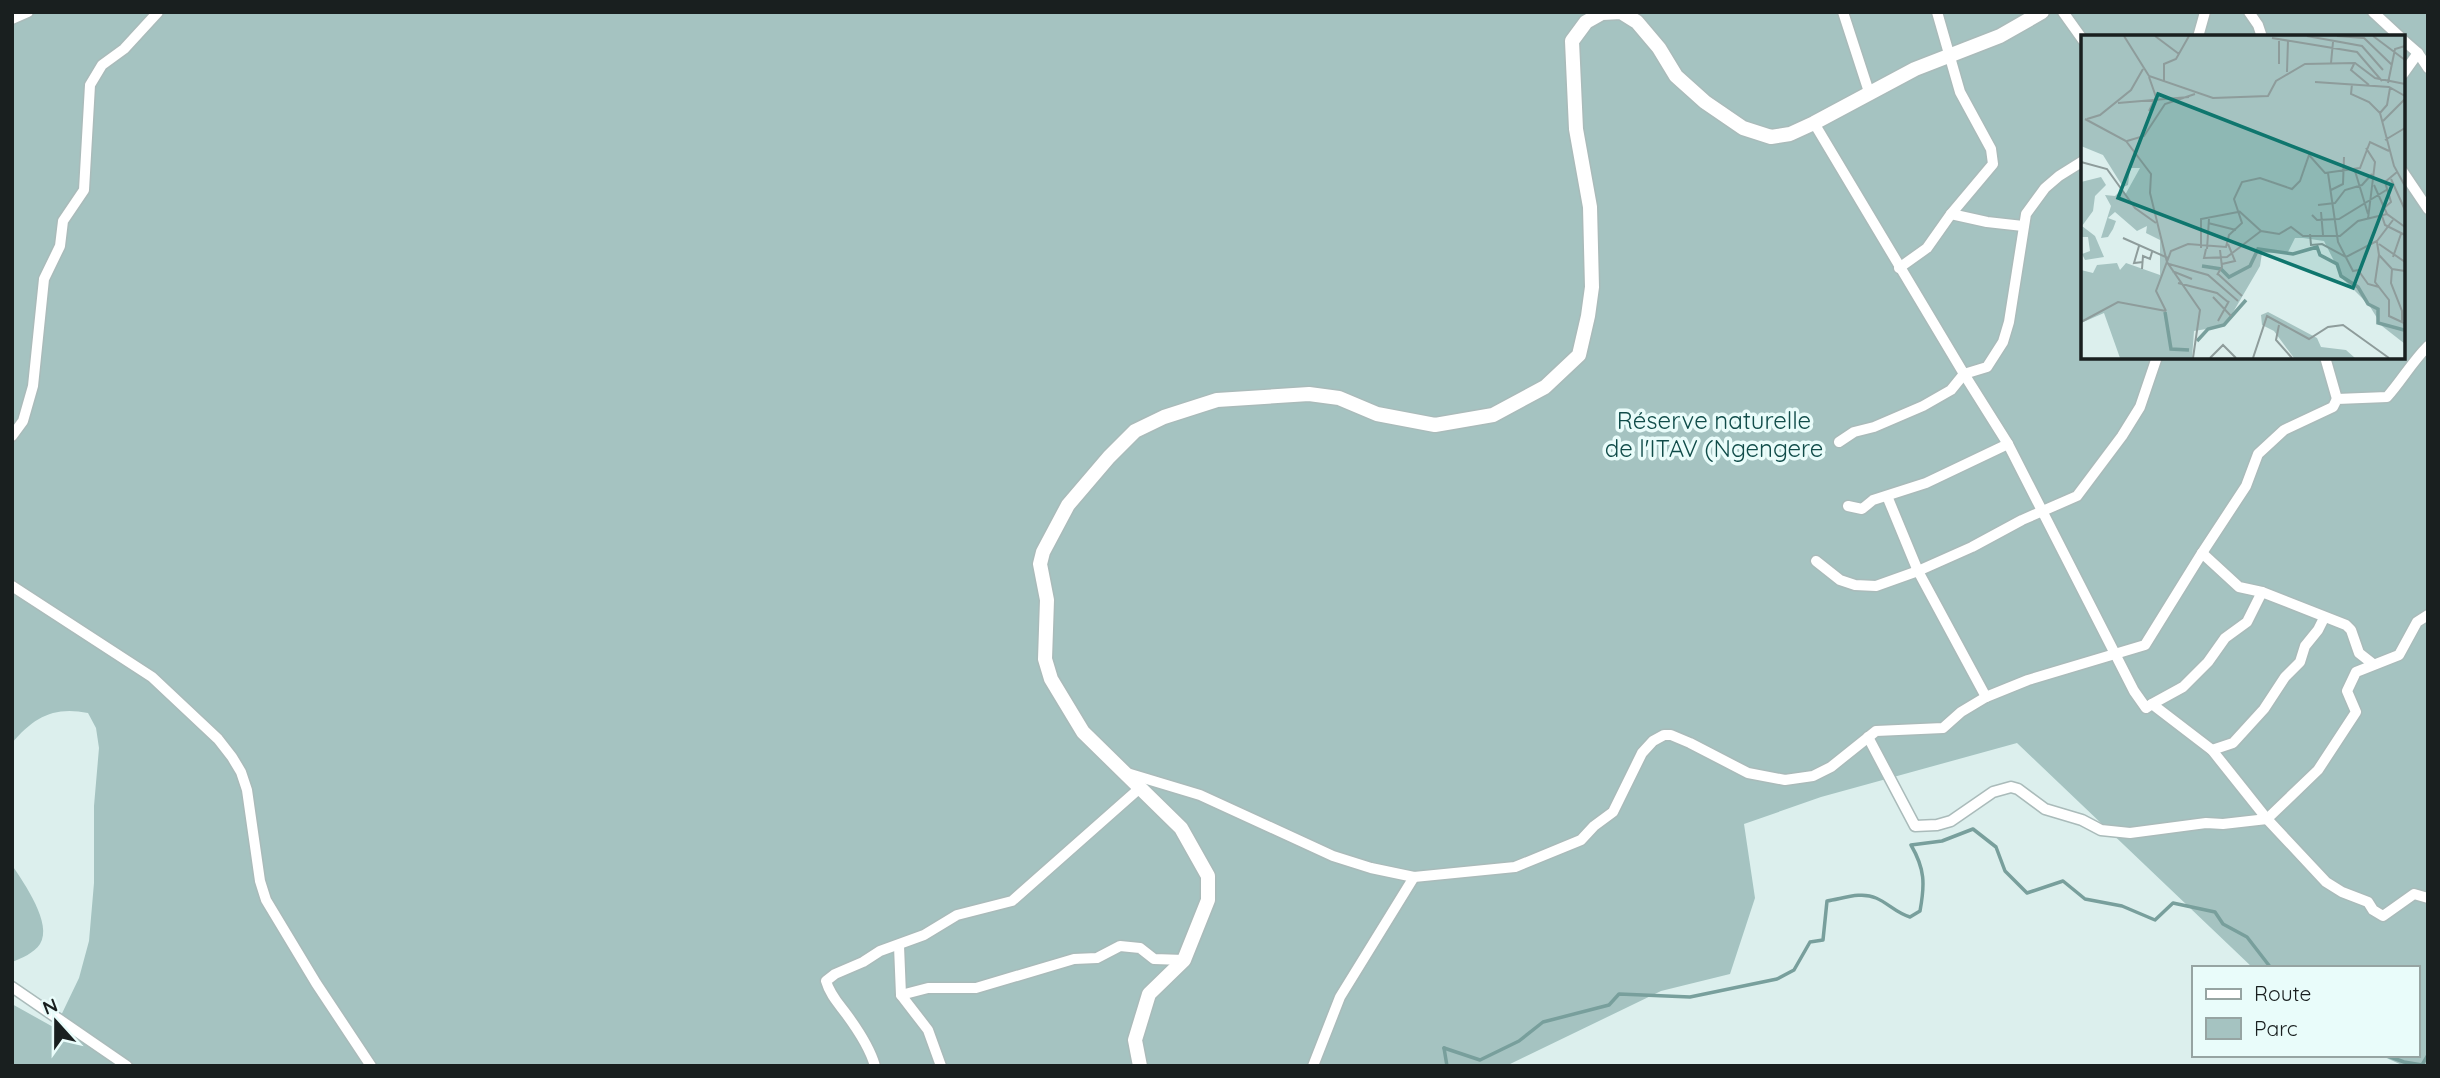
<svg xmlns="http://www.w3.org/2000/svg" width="2440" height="1078" font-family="Quicksand,sans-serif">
<rect width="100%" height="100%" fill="#dcefed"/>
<g fill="#a5c3c1" fill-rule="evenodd">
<path d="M12 12H2428V1066H2404L2380 1055H2417V968H2253L2017 743 1821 797 1744 824 1755 898 1730 974 1661 991 1506 1066H12V1004L55 1028 79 978 89 941 94 883V806L99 748 96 728 88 713C54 706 34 717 12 743ZM2083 37H2403V357H2083Z"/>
<path d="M12 865C24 883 53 924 40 944 34 953 22 958 12 962Z"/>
</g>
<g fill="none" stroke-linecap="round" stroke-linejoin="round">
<g stroke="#789f9c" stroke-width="3.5">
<path d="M1444 1048 1480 1060 1519 1041 1543 1022 1609 1005 1619 994 1690 997 1777 979 1794 970 1810 942 1823 940 1827 901C1842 899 1861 891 1876 898 1888 903 1896 913 1910 917L1920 911C1925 884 1925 869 1911 845L1942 841 1973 829 1996 847 2005 871 2027 893 2063 881 2085 899 2122 906 2155 920 2173 903 2215 912 2223 924 2247 937 2271 968"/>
<polyline points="1444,1048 1447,1066"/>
<polyline points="2385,1055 2404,1062 2422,1065 2428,1055"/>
</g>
<g stroke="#aabbba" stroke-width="13">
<g id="minor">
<polyline points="1843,12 1869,92"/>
<polyline points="2063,12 2083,40"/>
<polyline points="2249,12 2258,25 2262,37"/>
<polyline points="2373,12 2400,37"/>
<polyline points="12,19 28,12"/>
<polyline points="2198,37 2205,12"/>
<polyline points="2403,40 2418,53 2428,68"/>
<polyline points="2403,74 2418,53"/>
<polyline points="1814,123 1964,374 2008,444 2134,691 2146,708 2152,704 2212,750 2267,819 2326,882 2342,892 2368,902 2373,910 2383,916 2414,894 2428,898"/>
<polyline points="2403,172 2428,209"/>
<polyline points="1951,214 1987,222 2023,226"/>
<polyline points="1899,268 1927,248 1951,214 1993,164 1991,149 1960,92 1937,12"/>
<polyline points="2325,357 2337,399"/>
<polyline points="12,436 23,421 33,386 44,279 60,246 63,221 84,190 90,85 102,65 124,49 158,12"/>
<polyline points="1839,442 1854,432 1874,427 1923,406 1951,390 1964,374 1987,367 2003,342 2009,322 2026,214 2045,188 2059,176 2083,161"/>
<polyline points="1887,496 1918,571 1986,697"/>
<polyline points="1848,506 1862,509 1873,500 1926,483 2008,444"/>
<polyline points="2202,553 2239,587 2262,592 2346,625 2351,630 2359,653 2373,664"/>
<polyline points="1816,561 1840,580 1855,585 1876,586 1918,571 1972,547 2022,520 2077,496 2122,436 2140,407 2157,357"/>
<polyline points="12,586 152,677 218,739 232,757 241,772 247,790 260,881 266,900 316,983 371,1066"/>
<polyline points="2152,704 2183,687 2208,662 2225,638 2247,622 2262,592"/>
<polyline points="1868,737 1915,826 1937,825 1951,821 1993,792 2011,787 2018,789 2045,809 2082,820 2101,830 2130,833 2206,823 2223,824 2267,819 2318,770 2356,712 2347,691 2356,672 2399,655 2417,622 2428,615"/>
<polyline points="2212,750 2233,743 2264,709 2285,677 2300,662 2305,646 2318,630 2324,618"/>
<path d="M1127 773 1200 795 1333 856 1371 868 1414 877 1515 867 1581 840 1594 826 1613 812 1642 753 1653 741 1664 735H1671L1690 743 1748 773 1785 780 1813 776 1831 767 1876 731 1943 728 1961 712 1986 697 2028 680 2145 645 2202 553 2246 486 2258 454 2284 430 2333 407 2337 399 2387 397C2402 380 2412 362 2428 346"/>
<polyline points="899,946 901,995 928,1030 941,1066"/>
<polyline points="12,987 127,1066"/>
<polyline points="901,995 928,988 976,988 1074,959 1097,958 1120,946 1140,948 1154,959 1184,960"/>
<path d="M875 1066C870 1048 858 1030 847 1015 839 1004 830 995 826 981L835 974 863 962 880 951 924 935 957 915 1012 901 1141 787"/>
<polyline points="1313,1066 1340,997 1414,877"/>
</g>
</g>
<g stroke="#aabbba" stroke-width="17">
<polyline id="tertiary" points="1140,1066 1135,1040 1149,994 1184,960 1208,900 1208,876 1181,828 1083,732 1051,679 1045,659 1047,600 1040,564 1043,552 1068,505 1109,457 1135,431 1164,417 1217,400 1309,394 1339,398 1377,414 1435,425 1493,415 1545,387 1579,355 1588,316 1592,287 1590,207 1576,129 1572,41 1586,22 1602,13 1621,12 1637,22 1659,48 1676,76 1705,102 1743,128 1771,137 1790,134 1814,123 1915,69 2000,36 2042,12"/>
</g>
<use href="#minor" stroke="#fff" stroke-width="10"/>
<use href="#tertiary" stroke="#fff" stroke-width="14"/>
</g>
<g text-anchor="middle" stroke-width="7" stroke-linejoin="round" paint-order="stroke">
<g font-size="24" fill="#104c49" stroke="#e9fcfa">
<text x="1714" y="429">Réserve naturelle<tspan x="1714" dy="28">de l'ITAV (Ngengere</tspan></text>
</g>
</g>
<g transform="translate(2081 35)">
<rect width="324" height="324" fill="#dcefed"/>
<path d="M0 1H324V309L301 291 288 270 262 244 243 206 222 203H214L207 217 181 218 179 231 144 291 113 296 111 323H39L23 278 0 288V235L12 238 16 230 36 228 39 235 45 228 79 240V205L65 198 66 191 56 196 34 177 27 183 35 186 32 194 27 202 20 203 30 171 24 160 34 161 40 155 44 160 59 133H49L47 150 42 152 22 120 0 111ZM20 142 25 150 14 161 12 176 1 191 14 201 23 222 4 225 1 219 9 216 7 202H0V147ZM187 277 236 303 240 312 265 315 274 323H213L193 296 181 290 180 280Z" fill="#a5c3c1"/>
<path fill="none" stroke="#789f9c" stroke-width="3.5" d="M121 231 140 234 148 242 169 231 177 214 212 219 236 212 239 220 256 229 260 241 277 252 287 269 297 274V288L323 295M84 277 90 314 108 315M116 306 127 294 143 290 165 265"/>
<path fill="none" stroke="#8e9c9b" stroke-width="2" d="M43 1 68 41 132 63 187 61 195 46 224 29 274 28 294 43 324 49M74 1 98 19M226 1 281 11 302 35M256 1 283 3 311 30M292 1 324 25M191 3 276 17 301 46M250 28 252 7M198 29V4M273 29 270 35 288 50M206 37 207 5M83 46V29L95 24 108 1M234 47 308 52 324 61M307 48 314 14 324 11M271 49 270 59 288 67 299 78 313 131 324 151M37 68 108 62M68 76 75 62 68 42M299 78 306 70 309 53M4 84 45 106 70 139 69 158 86 227 119 275 112 323M6 84 19 80 50 55 62 34M302 86 324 64M304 105 324 93M46 106 63 101 84 69 114 59M285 113 294 127 287 184M0 127 26 134 54 173 75 188M274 136 287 179M247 138 257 207 272 236 277 235 287 249 298 252M310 144 324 175M293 150 306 179 324 192M250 155 262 149 263 122M237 170 254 168 264 155 281 150 291 139M303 173 310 167 304 147 316 137M158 176 180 196 198 199 210 192 222 201H259L277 186 306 179M240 177 242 200M231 180 236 185 258 184 307 154M301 181 304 190 324 200M127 188 155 195M229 199 230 210 241 209 265 222 296 206 312 185M42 203 87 223M296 207 298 220 311 234 324 236M298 209 324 227M58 211 53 228 62 227M120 213V184L157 177M125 214 123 223 146 222 180 196M126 214 128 184M298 220 294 247 308 265V281L323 288 324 294M312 222 320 199M88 229 127 240 157 266M141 229 154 226 147 209M61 234 62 221 69 224 71 217M311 234 310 248 321 276V287M91 236 111 244M137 239 161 261M136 240 141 232 139 215M97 248 136 258 147 267M132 262 150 281M85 276 75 256 90 216 107 209 145 212 148 200 161 188 153 164 161 147 179 143 211 154 219 146 228 120 244 138 279 133 289 107 308 116M137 286 148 266M0 287 37 267 85 276M198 290 195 305 211 323M129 323 142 310 155 323M172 323 186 281 228 304 247 292 262 290 308 323"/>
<path fill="#0f766e" fill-opacity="0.15" stroke="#0f766e" stroke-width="3.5" d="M77 59 311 150 272 253 37 163Z"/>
<rect width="324" height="324" fill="none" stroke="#191f1f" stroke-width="3.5"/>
</g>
<rect width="2440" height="1078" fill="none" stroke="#191f1f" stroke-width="28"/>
<rect x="2192" y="966" width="228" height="91" fill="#e9fcfa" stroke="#96a4a2" stroke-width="2"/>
<rect x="2206" y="989" width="35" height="10" fill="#ffffff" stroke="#96a4a2" stroke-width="2"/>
<text x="2254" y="1001" font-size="21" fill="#191f1f">Route</text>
<rect x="2206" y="1018" width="35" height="21" fill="#a5c3c1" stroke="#96a4a2" stroke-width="2"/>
<text x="2254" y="1036" font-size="21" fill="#191f1f">Parc</text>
<g transform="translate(56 1022) rotate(339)" stroke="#e9fcfa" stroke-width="5" paint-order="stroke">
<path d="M0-5L12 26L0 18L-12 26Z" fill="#191f1f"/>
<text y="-10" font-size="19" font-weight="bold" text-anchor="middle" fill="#191f1f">N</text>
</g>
</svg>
